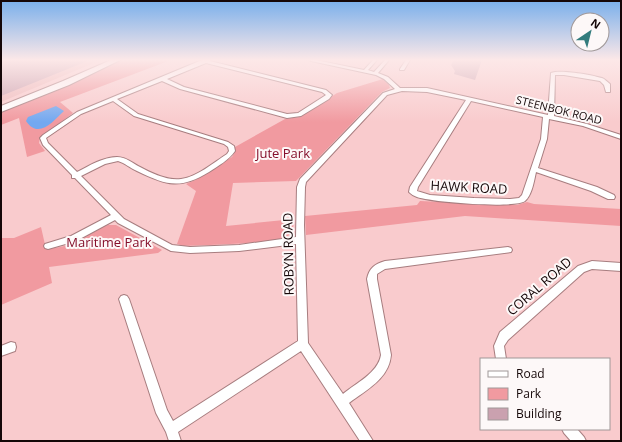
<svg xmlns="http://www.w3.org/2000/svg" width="622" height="442" font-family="'Open Sans',sans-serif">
<rect width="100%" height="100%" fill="#f9cbcd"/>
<polygon fill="#efbabc" points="1,60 98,60 89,65 1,102"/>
<g fill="#f19aa0">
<polygon points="121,60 171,60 60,102 73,113 40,138 39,143 45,151 27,157 19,118 1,125 1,112 73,83"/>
<path d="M383 79 389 85 390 88 382 92 296 181 233 183 226 226 294 219C293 225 294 231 288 236 277 244 202 245 184 246L177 244 196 191 186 184 195 180 232 157 235 152V147L285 119 300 117 337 93Z"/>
<polygon points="420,201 508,205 517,205 527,202 534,204 621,209 621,226 465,216 306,235 305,216 417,205"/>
<path d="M108 225H116L162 250 158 253 49 267 52 283 1 305V238H14L41 227 46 249C74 247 84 236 108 225Z"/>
</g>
<path fill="#73a8f0" d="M56 106 64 111C53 121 39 140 26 121L28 117Z"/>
<g fill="#caa1af">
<polygon points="1,60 90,60 1,96"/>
<polygon points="454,60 482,60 475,80 454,74 455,71 451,65"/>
</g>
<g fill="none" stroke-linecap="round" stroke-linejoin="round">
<g stroke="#a77d7f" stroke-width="2">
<g id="street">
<path d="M202 60H211L210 61 326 90 332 95 329 99 301 116 287 118 180 89 162 81 117 99 138 114 228 142 234 146 235 151C229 160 218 166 209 172 180 190 166 185 137 171 130 168 125 163 118 161L105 164 81 176 124 219 172 245 190 247 239 245 296 237 297 187 300 179 383 93 395 89 384 79 376 75 311 61 309 60H316L364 70 373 60H377L368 70 374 72 385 60H389L378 73 388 77 400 88H427L548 115 551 73C560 69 592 75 602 78 605 79 607 82 610 84V92H606L604 85 600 81 564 75H555L554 116 587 124 621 135V139L583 126 549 119 547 139 538 168 597 187 614 195 615 197 614 199H608L591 191 536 172C534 181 532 195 525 201 514 209 431 202 417 197 414 196 411 194 409 192L410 187 466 100 427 92 402 91 387 95 306 182 305 187 304 225 308 343 343 394C356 383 378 373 381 355L367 279C369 268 375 264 385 261L508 247 511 248 512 250 511 252 385 269 377 274V279L391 355C389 379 366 390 349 403L373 441H360L301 351 178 432 181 441H169L166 432 156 413 119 299 121 296 124 295 127 296 129 299 167 410 173 421 298 341 296 244 239 251 190 253 171 251 118 223 115 220 76 241 48 249 45 248 44 246 45 244 71 236 111 215 75 178H72V175L43 145 40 138 43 135 77 112ZM206 63 322 92 326 95 298 113 287 114 184 87 167 79ZM113 101 134 116 224 144 228 147 229 151 227 154C213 163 197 177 181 179 168 181 151 173 140 167 132 163 126 157 117 157 103 157 89 166 77 172L48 143 46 138 81 114ZM471 101 543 117 541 139 522 195 519 198 510 199 474 198 430 195 417 191 418 187Z"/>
<polygon points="406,60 410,60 404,70 400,70 400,69"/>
<polygon points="592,261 621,263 621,271 592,269 584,272 508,340 504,346 506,359 496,359 494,346 500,332 578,266"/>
<polygon points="11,342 15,343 16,347 15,351 1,356 1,346"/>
<polygon points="562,429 577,429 584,437 586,441 571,441 564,433"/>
</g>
</g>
<g stroke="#a77d7f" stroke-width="2">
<polygon id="secondary" points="111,60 120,60 69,85 1,112 1,106 63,81"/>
</g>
<use href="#street" fill="#fff" fill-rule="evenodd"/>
<use href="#secondary" fill="#fff" fill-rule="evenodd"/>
</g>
<linearGradient id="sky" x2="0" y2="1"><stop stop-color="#79afeb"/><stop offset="0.49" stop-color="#fce8e8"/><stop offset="1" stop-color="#fce8e8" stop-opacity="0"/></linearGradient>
<rect width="622" height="122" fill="url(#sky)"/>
<g text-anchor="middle" stroke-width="4" stroke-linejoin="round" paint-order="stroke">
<g font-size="11" fill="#150708" stroke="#fdf8f8">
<text transform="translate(559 110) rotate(14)" y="4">STEENBOK ROAD</text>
</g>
<g font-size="13" fill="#850f2b" stroke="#fdf8f8">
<text x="283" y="158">Jute Park</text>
<text x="109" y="247">Maritime Park</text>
</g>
<g font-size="13" fill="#150708" stroke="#fdf8f8">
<text transform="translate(469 187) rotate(3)" y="5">HAWK ROAD</text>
<text transform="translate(288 254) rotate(-91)" y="5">ROBYN ROAD</text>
<text transform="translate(539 286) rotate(-41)" y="5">CORAL ROAD</text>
</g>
</g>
<rect width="622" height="442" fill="none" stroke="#150708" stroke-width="4"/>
<rect x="480" y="358" width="130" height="72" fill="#fdf8f8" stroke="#a09898"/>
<rect x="488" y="371" width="20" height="6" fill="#ffffff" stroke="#a09898"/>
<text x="516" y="378" font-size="12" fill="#150708">Road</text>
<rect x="488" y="388" width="20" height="12" fill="#f19aa0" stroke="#a09898"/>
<text x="516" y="398" font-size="12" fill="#150708">Park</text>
<rect x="488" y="408" width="20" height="12" fill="#caa1af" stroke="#a09898"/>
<text x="516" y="418" font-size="12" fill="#150708">Building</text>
<g transform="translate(590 32) rotate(35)"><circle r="19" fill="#fdf8f8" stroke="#a09898"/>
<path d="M0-3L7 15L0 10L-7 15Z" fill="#337c7d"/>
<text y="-6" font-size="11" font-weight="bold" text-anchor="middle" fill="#150708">N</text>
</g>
</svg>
